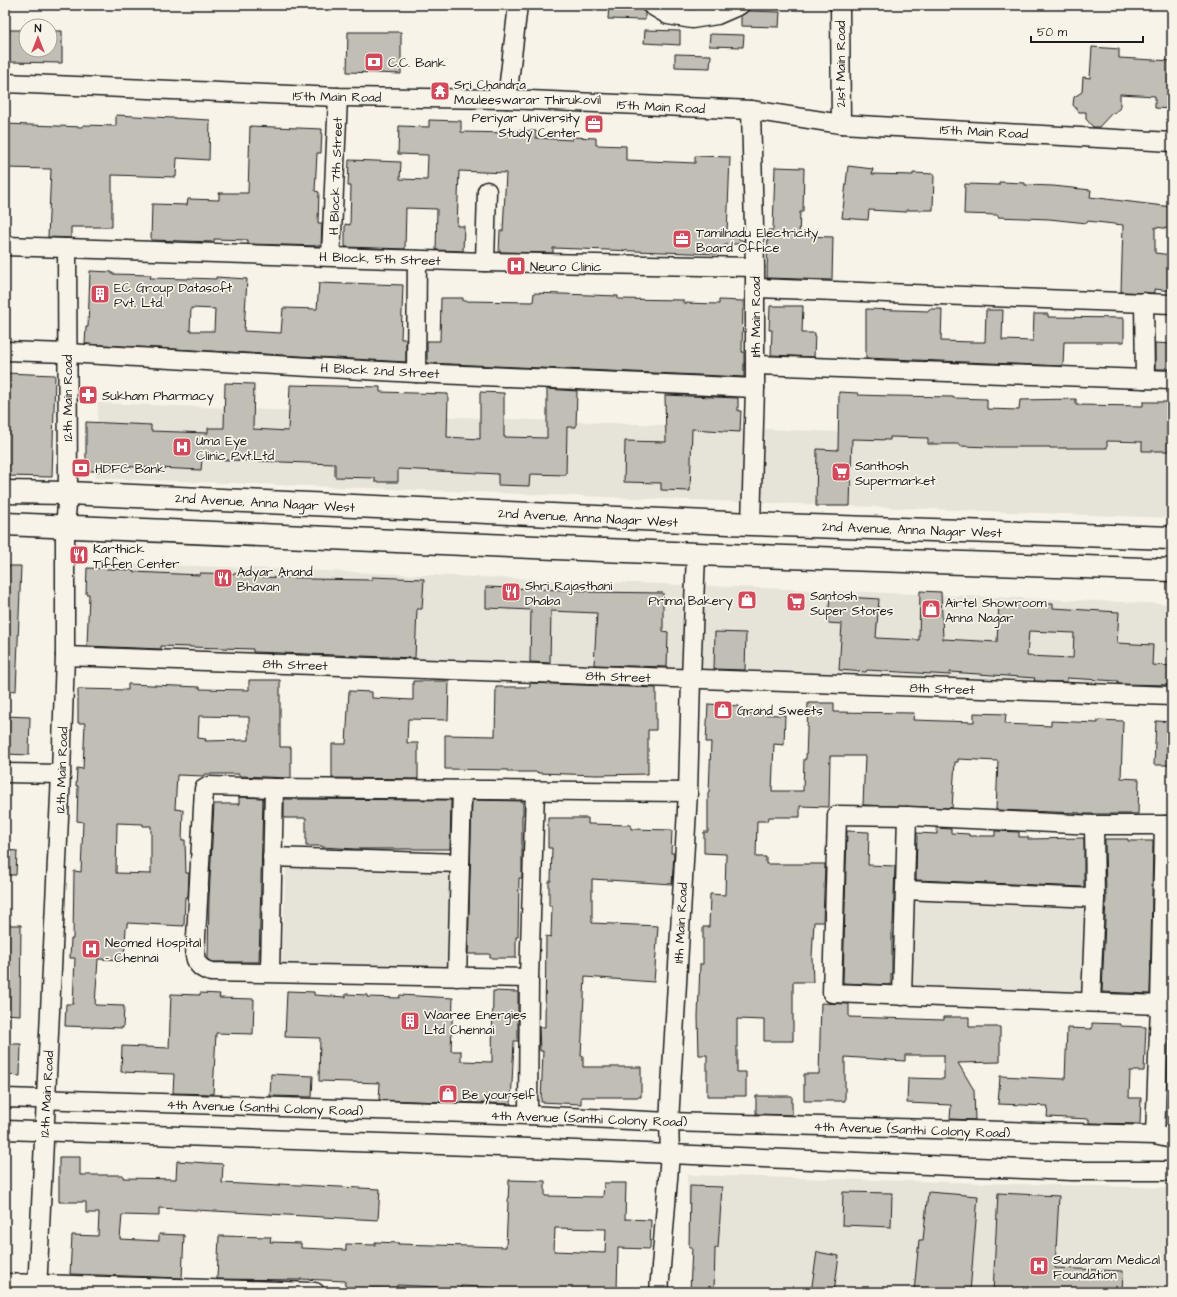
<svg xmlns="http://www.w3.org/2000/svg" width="1177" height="1297" font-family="'Architects Daughter',sans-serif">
<rect width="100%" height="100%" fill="#f7f3e8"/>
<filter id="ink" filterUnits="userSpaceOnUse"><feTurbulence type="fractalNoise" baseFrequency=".025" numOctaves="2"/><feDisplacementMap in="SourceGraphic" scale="8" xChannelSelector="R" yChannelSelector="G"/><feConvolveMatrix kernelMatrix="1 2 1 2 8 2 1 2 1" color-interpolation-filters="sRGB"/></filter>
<g filter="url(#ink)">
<g fill="#e6e3d9">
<polygon points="98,403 1172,445 1172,518 95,478"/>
<polygon points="93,562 1172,604 1172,685 93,648"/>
<polygon points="286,865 467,873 463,973 281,966"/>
<polygon points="913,893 1091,901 1088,993 909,985"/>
<polygon points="687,1175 1172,1188 1165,1292 693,1292"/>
</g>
<g fill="#c0beb5" stroke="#1c1c1c" fill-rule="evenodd">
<polygon points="609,5 641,6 645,13 645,20 608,19"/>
<polygon points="748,11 780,12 779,27 741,26 741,16"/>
<polygon points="9,30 26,30 26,50 50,50 50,31 62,31 62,63 8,62"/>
<polygon points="645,30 680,31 680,45 644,43"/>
<polygon points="348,32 401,32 401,74 347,72"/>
<polygon points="710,34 744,35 743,47 709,46"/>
<polygon points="1092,47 1119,49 1119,58 1172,61 1172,109 1155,108 1155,96 1120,94 1120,108 1114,113 1112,113 1099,127 1093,127 1086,119 1086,112 1079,112 1073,105 1074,97 1082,92 1083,77 1090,78"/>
<polygon points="675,54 711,55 710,68 675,67"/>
<polygon points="116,115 210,120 209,160 177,158 176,177 112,175 112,227 71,227 71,238 48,237 51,169 5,168 5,124 83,127 83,125 116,126"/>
<polygon points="429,120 461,121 461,132 510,133 510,130 536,131 536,138 572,140 572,137 596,138 596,145 626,146 626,160 695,163 695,156 730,157 727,234 744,241 744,243 725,245 717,254 553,248 553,253 499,252 500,231 503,231 506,173 459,171 457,226 464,226 463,251 436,250 437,209 406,208 405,249 345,247 345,224 350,225 351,186 348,186 349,160 401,162 400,179 427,180 428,155 398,154 399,126 429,127"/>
<polygon points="250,126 322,129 321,153 317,153 315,191 319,192 318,223 322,223 321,246 248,244 248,240 214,239 214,242 151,240 152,204 187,205 188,199 219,200 219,193 248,193"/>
<polygon points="848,166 873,169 872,174 913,175 913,173 934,174 933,210 906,210 906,212 869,210 868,220 842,218"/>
<polygon points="775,167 804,168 803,212 800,212 799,236 833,237 832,280 767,278 768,230 773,230"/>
<polygon points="999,182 1025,183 1025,185 1053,186 1091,190 1090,197 1172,207 1172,229 1155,227 1155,253 1172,255 1172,291 1154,289 1154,293 1121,292 1123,225 1087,221 1087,223 1049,219 998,217 998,215 964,214 965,184 999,185"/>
<path d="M90 271 112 272V274L151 275 150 278 188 279V278L216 279V277L247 279 244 331 281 333 283 308 317 309 319 283 347 284V283L403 285 401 339H406V362L85 344 86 327H88ZM191 308 215 309 214 331H190Z"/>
<polygon points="534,293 618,296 618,299 683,300 683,303 719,304 719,300 743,301 742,352 744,352 744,377 427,363 427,341 440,341 441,298 463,298 463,301 533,302"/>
<polygon points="770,306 803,306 802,333 815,333 814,357 771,355 772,330 769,330"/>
<polygon points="866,309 929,311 929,309 942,309 941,341 973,342 985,342 986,310 1003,310 1002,340 1033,341 1034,314 1048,314 1048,317 1124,318 1124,342 1064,342 1063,366 866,358"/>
<polygon points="1155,343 1172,344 1172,369 1155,369"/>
<polygon points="5,373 55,375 52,477 5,476"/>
<polygon points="225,383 254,384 253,429 288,431 290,385 380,387 380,392 448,394 447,437 480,439 480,392 504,393 504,437 547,438 547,389 577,391 576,427 567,427 566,475 530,474 529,486 498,485 498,474 398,469 398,482 375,482 375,478 335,477 335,464 202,459 201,470 115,466 115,471 86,471 86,422 151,425 151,431 208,433 208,428 224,428"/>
<polygon points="839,392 858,393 858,395 891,396 953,397 953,398 987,399 987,409 1019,410 1020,400 1076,399 1076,405 1143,406 1143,402 1169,402 1169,451 1142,451 1142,442 1107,441 1107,448 1050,448 1050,447 993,447 959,446 959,444 928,444 928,438 890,437 890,440 852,439 850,506 816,506 817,449 838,450"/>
<polygon points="665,395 738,398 738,411 741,411 740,432 692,429 690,491 661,490 661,483 624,482 625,441 666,442"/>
<polygon points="5,566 21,566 16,691 5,690"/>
<polygon points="87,568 133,570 133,572 200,575 200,573 249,574 249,577 310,578 310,579 372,580 372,577 424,579 422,609 417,609 415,658 253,652 253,649 161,646 161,649 87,646 89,594 86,594"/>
<polygon points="486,587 589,591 589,592 663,593 663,631 668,632 667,667 594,665 597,613 551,611 550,663 530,662 531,610 486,608"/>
<path d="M920 591 941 592 943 639 997 642 999 603 1053 604V608L1119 612 1117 643 1153 645 1152 665 1172 666V685L1118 684V681L1067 678V682L1034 681 1035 678 950 672V675L867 670 866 672 839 670 842 624 828 623 830 596 879 599 876 638 919 640ZM1029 631 1074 633 1073 658 1027 656Z"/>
<polygon points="715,632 746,633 745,670 714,669"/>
<path d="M249 680H280V747H291V778L239 776V774H204V776L177 775 175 809 183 810 182 840H185L186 873H189L188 897H185L184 926 127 923V928H126L124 960 98 959 95 1005 124 1006 123 1028 65 1026 66 1004H73L75 958H70L71 939H73L74 871 81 872 83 822 77 821 78 786H76L77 768 83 769 85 723H78V689L128 690V684L200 687V689L249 690ZM199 716 249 717V740L205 741 206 739 198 738ZM117 823 143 824V826H151V874L116 873Z"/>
<polygon points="413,681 449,681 448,720 408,719 407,743 418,743 418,779 332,778 332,744 346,744 349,691 372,692 372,698 413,700"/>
<polygon points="530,683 656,688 656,730 648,730 648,774 597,775 538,773 538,772 508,772 508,770 445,769 445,735 495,736 496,687 530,687"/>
<polygon points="808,703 834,703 834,712 914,713 913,720 974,722 974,713 1006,714 1005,724 1051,726 1051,721 1098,723 1098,720 1123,721 1121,778 1139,779 1138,814 1080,814 1080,813 996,810 998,761 958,759 958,762 955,762 952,808 863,805 865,756 830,756 829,807 800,806 800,817 769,817 768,821 757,821 756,857 766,857 766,864 825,864 823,922 814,922 812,957 813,982 793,982 793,1041 764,1041 764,1020 737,1019 737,1072 746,1072 746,1096 707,1096 707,1055 699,1055 698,1017 700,964 703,964 703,927 709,927 710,894 725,895 726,854 704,853 704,832 708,832 708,792 709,792 711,742 706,742 708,704 739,706 739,714 785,715 784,745 774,744 772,791 803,791 804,759 806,759"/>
<polygon points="5,716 30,717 29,755 5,754"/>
<polygon points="1156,721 1172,722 1172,765 1154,765"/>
<polygon points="239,797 263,798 259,962 213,962 208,959 209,898 214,804 239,804"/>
<polygon points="284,799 451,800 450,849 355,849 322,847 322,846 306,846 306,818 284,818"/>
<polygon points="472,800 523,801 523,815 522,815 522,878 519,878 518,937 516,937 516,958 490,958 490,954 468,954"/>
<polygon points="548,818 588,818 588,824 631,825 631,829 672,830 671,853 674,853 672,884 592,879 592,923 658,926 654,982 585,977 581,1056 583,1056 583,1067 641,1067 641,1097 581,1097 581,1104 541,1102 543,1051 540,1051 539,1027 545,1027 546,936 551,937 552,906 549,906 549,881 551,881 552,848 548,848"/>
<polygon points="937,828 951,829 951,833 969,834 969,836 995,836 995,831 1019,832 1019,837 1028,837 1028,839 1084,838 1084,887 916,880 917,833 937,834"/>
<polygon points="847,831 869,832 868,865 895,866 893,925 892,925 892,973 891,973 891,985 843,983"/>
<polygon points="1105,839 1128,839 1128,841 1153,841 1150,994 1102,992 1106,898"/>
<polygon points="5,850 17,851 16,875 5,875"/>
<polygon points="5,925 21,925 20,1015 5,1014"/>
<polygon points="287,991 314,992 314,995 346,997 346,994 367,995 367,997 399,998 400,995 453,998 451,1051 461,1051 461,1061 492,1062 493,991 518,992 518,1041 514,1041 511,1104 379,1100 380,1083 319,1081 320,1038 285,1037"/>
<polygon points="200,993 220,994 219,998 254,999 253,1034 216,1033 213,1094 173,1093 174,1074 121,1072 122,1046 169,1048 171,994 200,995"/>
<polygon points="821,1003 849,1004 849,1017 944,1020 944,1017 969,1017 969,1027 1000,1027 1000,1062 958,1063 974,1090 975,1120 950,1119 951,1105 907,1103 908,1078 944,1079 944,1055 905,1055 905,1061 845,1057 845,1101 804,1101 804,1074 819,1074"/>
<polygon points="1092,1023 1120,1024 1120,1026 1146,1027 1144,1071 1130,1071 1129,1098 1141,1098 1140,1124 1089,1123 1089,1119 1047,1117 1048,1106 998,1104 1000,1076 1065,1079 1067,1028 1092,1029"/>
<polygon points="5,1044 21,1044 20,1076 5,1075"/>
<polygon points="271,1074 313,1076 312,1097 270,1096"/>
<polygon points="756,1096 792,1096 792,1115 756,1114"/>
<polygon points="59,1157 80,1157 80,1175 123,1175 123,1178 176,1179 177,1161 223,1164 222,1183 279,1186 279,1184 380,1189 378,1220 159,1208 159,1216 122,1215 120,1239 159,1241 159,1234 184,1235 182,1278 70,1274 72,1235 98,1236 99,1213 86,1213 86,1202 59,1202"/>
<path d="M509 1180 545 1181V1196L603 1197 604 1183H626L625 1219 651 1220 650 1249 618 1248 617 1292H497V1288L461 1286V1291L439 1290V1287L397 1285V1289L372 1288V1289L345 1288V1281L300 1279V1280L217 1279 219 1236 271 1237 270 1242 301 1243V1248L346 1250V1244L375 1245V1242L399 1243 398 1244 506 1247ZM555 1228 606 1229 605 1253 554 1251Z"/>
<polygon points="690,1186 722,1187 718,1248 715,1248 714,1292 690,1292 692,1247 689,1247"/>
<polygon points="843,1192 892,1193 891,1227 842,1225"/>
<polygon points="928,1192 978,1196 970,1292 914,1292 919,1240 923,1240"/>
<polygon points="998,1193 1059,1196 1055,1268 1123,1271 1122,1292 993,1292"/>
<polygon points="817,1252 839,1256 834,1292 811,1292"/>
</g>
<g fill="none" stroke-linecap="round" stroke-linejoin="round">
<g stroke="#1c1c1c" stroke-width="21">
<g id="minor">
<polyline points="651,5 668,15 692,19 717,15 740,5"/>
<polyline points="840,5 841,124"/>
<polyline points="5,83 338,97 507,99 751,110 841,124 1172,142"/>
<polyline points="507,99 518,5"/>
<polyline points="751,110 755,267 755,388 751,524"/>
<polyline points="5,246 485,262 755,267"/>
<polyline points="331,256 338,97"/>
<polyline points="485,262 487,191"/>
<polyline points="755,288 1172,304"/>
<polyline points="1144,302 1145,379"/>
<polyline points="5,351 67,353 416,373 755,388"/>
<polyline points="755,365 1172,380"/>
<polyline points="416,373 417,260"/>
<polyline points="65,656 1172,696"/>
<polyline points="5,773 61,774"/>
<polyline points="272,857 460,863"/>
<polyline points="905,890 1095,898"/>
<polyline points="270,972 274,788"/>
<polyline points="457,977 462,790"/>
<path d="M529 978 211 972C202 969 197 966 195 956L204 789 209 786 274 788 688 792"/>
<polyline points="902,996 907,816"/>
<polyline points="1091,1002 1095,898 1094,825"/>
<polyline points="1160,1005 832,993 837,815 907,816 1094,825 1172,825"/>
<polyline points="5,1098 528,1115 669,1122 1155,1135 1172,1139"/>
<polyline points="528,1115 529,978 535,791"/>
<polyline points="5,1130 529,1148 1072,1171 1172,1171"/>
<polyline points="1155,1135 1160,1005 1164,825"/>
<polyline points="5,1283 315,1292"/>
<polyline points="37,1292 61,774 65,656 65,527 68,493 67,248"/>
<polyline points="659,1292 670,1154 669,1122 688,792 691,679 696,554"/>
</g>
</g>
<g stroke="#1c1c1c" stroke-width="25">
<g id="major">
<polyline points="5,492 68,493 751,524 1172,538"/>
<polyline points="5,524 696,554 1172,570"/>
</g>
</g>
<use href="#minor" stroke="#f7f3e8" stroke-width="18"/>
<use href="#major" stroke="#f7f3e8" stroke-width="22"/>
</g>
</g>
<defs>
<g id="bank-square" transform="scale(1)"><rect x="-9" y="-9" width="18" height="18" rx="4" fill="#d1495b" stroke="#f7f3e8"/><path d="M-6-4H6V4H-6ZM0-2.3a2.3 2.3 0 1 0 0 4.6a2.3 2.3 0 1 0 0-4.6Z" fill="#fff"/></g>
<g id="temple-square" transform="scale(1)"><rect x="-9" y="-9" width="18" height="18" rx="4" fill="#d1495b" stroke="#f7f3e8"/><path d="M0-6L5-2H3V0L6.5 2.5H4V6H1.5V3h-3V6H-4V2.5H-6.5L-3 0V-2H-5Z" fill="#fff"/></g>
<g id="office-square" transform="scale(1)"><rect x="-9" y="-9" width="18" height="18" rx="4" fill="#d1495b" stroke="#f7f3e8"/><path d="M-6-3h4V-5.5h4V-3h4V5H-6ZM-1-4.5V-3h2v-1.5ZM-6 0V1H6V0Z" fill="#fff"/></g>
<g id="hospital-square" transform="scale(1)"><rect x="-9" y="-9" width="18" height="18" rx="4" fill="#d1495b" stroke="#f7f3e8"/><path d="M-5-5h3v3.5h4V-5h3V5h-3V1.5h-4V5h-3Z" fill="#fff"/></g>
<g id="building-square" transform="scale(1)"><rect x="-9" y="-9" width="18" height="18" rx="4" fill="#d1495b" stroke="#f7f3e8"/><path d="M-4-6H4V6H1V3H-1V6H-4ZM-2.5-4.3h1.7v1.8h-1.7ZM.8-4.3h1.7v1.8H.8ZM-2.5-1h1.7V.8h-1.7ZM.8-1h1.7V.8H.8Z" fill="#fff"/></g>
<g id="pharmacy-square" transform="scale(1)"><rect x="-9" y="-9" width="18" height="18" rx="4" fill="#d1495b" stroke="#f7f3e8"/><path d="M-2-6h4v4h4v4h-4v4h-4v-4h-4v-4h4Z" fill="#fff"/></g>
<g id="supermarket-square" transform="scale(1)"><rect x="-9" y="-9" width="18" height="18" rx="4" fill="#d1495b" stroke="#f7f3e8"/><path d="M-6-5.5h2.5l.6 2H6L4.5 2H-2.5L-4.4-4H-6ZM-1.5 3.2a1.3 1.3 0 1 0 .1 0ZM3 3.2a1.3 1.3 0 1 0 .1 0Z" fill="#fff"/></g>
<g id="restaurant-square" transform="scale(1)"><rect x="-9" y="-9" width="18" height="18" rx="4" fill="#d1495b" stroke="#f7f3e8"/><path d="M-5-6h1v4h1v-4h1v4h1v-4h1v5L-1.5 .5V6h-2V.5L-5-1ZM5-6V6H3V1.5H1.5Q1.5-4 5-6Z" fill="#fff"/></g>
<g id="shop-square" transform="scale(1)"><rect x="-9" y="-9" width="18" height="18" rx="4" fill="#d1495b" stroke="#f7f3e8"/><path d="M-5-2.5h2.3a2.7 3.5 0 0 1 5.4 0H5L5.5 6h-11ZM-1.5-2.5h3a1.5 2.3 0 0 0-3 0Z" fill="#fff"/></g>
</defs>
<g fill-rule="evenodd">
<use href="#bank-square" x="374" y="62"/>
<use href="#temple-square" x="440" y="91"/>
<use href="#office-square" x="594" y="124"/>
<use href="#office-square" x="682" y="239"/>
<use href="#hospital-square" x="516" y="266"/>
<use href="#building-square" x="100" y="294"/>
<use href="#pharmacy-square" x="88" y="395"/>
<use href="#hospital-square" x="182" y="447"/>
<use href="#bank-square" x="81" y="468"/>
<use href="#supermarket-square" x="841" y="472"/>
<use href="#restaurant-square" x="79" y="555"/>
<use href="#restaurant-square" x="223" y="578"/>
<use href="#restaurant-square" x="511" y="592"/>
<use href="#shop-square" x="747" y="600"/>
<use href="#supermarket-square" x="796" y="602"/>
<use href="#shop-square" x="931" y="609"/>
<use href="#shop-square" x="723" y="710"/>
<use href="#hospital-square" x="91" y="949"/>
<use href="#building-square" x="410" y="1021"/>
<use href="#shop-square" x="448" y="1094"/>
<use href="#hospital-square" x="1039" y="1266"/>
</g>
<g text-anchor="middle" stroke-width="3.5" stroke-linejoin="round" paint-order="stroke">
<g font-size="13" fill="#1c1c1c" stroke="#f7f3e8" text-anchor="start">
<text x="388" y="67">C.C. Bank</text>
<text x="454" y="89">Sri Chandra<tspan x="454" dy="15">Mouleeswarar Thirukovil</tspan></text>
<text x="580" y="122" text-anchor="end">Periyar University<tspan x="580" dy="15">Study Center</tspan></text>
<text x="696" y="237">Tamilnadu Electricity<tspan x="696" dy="15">Board Office</tspan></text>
<text x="530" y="271">Neuro Clinic</text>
<text x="114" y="292">EC Group Datasoft<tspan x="114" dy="15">Pvt. Ltd.</tspan></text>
<text x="102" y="400">Sukham Pharmacy</text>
<text x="196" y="445">Uma Eye<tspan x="196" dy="15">Clinic Pvt.Ltd</tspan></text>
<text x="855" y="470">Santhosh<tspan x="855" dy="15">Supermarket</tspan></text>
<text x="95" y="473">HDFC Bank</text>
<text x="93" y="553">Karthick<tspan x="93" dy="15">Tiffen Center</tspan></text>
<text x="237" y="576">Adyar Anand<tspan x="237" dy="15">Bhavan</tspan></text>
<text x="525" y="590">Shri Rajasthani<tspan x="525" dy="15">Dhaba</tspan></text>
<text x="810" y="600">Santosh<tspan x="810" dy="15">Super Stores</tspan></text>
<text x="733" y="605" text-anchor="end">Prima Bakery</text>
<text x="945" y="607">Airtel Showroom<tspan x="945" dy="15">Anna Nagar</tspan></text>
<text x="737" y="715">Grand Sweets</text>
<text x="105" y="947">Neomed Hospital<tspan x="105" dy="15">- Chennai</tspan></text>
<text x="424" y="1019">Waaree Energies<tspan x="424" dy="15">Ltd Chennai</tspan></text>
<text x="462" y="1099">Be yourself</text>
<text x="1053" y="1264">Sundaram Medical<tspan x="1053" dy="15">Foundation</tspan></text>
</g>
<g font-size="13" fill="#1c1c1c" stroke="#f7f3e8">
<text transform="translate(840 64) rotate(-90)" y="5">21st Main Road</text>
<text transform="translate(337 96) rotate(1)" y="5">15th Main Road</text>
<text transform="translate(661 106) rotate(3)" y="5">15th Main Road</text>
<text transform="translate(984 131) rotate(3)" y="5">15th Main Road</text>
<text transform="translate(335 176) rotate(-88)" y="5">H Block 7th Street</text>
<text transform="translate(380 258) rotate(2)" y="5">H Block, 5th Street</text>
<text transform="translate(755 317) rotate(-90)" y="5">11th Main Road</text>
<text transform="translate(380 370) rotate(3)" y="5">H Block 2nd Street</text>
<text transform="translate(67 398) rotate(-90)" y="5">12th Main Road</text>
<text transform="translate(265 502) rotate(3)" y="5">2nd Avenue, Anna Nagar West</text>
<text transform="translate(588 517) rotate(3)" y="5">2nd Avenue, Anna Nagar West</text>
<text transform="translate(912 529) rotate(2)" y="5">2nd Avenue, Anna Nagar West</text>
<text transform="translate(295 664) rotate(2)" y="5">8th Street</text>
<text transform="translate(618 676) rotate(2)" y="5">8th Street</text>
<text transform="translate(942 688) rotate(2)" y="5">8th Street</text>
<text transform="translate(61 770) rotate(-88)" y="5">12th Main Road</text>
<text transform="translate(680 923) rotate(-87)" y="5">11th Main Road</text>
<text transform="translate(46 1094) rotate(-87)" y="5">12th Main Road</text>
<text transform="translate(265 1107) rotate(2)" y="5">4th Avenue (Santhi Colony Road)</text>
<text transform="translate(589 1118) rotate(2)" y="5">4th Avenue (Santhi Colony Road)</text>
<text transform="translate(912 1129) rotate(2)" y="5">4th Avenue (Santhi Colony Road)</text>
</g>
</g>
<rect width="1177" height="1297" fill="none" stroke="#f7f3e8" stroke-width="20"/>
<rect x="10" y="10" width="1157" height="1277" fill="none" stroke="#1c1c1c" stroke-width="1.5" filter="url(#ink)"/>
<g transform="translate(38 38)"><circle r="19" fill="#f7f3e8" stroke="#9f9d96"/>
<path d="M0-3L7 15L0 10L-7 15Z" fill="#d1495b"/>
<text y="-6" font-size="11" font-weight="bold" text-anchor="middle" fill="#1c1c1c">N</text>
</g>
<path d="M1031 36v6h112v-6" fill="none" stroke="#1c1c1c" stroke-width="2"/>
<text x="1037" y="36" font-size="12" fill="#1c1c1c" stroke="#f7f3e8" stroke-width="3" paint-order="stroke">50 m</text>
</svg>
